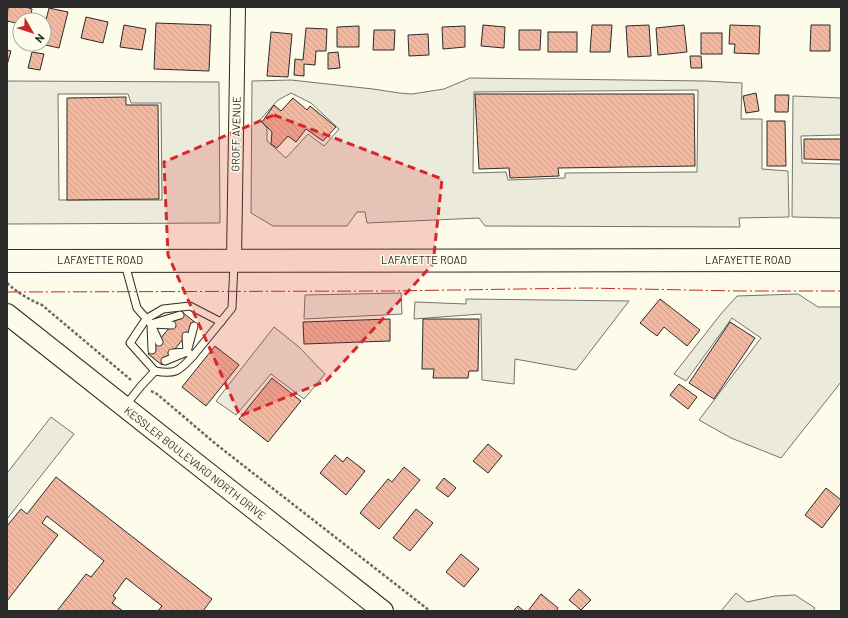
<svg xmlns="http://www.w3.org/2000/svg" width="848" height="618" font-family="Barlow,sans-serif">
<defs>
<pattern id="building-back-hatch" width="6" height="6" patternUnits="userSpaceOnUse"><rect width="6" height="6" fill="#f2b8a0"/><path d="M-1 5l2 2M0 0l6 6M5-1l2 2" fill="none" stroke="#d09e8a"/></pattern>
</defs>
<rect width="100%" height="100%" fill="#fdfbea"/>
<g fill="#eceadb" stroke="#74746e" fill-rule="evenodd">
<path d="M470 78 705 81 742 83 741 119H762V169L788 171 789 217 739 218 740 227 485 226 479 218 367 223 365 212H357L347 226H273L251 213 252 81 291 80 373 89 399 93 412 94 444 89ZM698 90 697 172 565 173V178L508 180 506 172 473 173 474 92ZM291 93 311 103 339 129 324 146 308 134 286 158 267 141V128L260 120 278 100Z"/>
<path d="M7 81 219 82 220 223 7 224ZM58 94H128L131 103H161L162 200H59Z"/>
<polygon points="793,96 841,98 841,135 801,136 802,163 841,164 841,218 792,217"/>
<polygon points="401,293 402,314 304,319 305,295"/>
<polygon points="798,294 818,307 841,307 841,382 781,458 731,438 699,420 761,338 732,318 686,381 674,374 720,315 737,296"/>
<polygon points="466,299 629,301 576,370 515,359 514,384 482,380 481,314 414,319 415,302 466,304"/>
<polygon points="274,327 299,347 325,374 304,399 271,374 236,415 216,401"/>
<polygon points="51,417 74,434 7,519 7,473"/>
<polygon points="736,593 747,602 775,596 795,595 815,608 813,611 721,611"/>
</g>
<g fill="url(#building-back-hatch)" stroke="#2b2b2b">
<polygon points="8,7 26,7 32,9 30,20 20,20 20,24 7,21"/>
<polygon points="49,8 68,12 59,48 41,44 44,44 44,28"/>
<polygon points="86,17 108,22 103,43 81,38"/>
<polygon points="156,23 211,25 209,71 154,69"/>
<polygon points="124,25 146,29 142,50 120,47"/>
<polygon points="483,25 505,27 504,48 481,46"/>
<polygon points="592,25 612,25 610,52 590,52"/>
<polygon points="649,25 651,56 628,57 626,26"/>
<polygon points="684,25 687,52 658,55 656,28"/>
<polygon points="730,25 760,26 759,54 734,53 735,44 729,44"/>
<polygon points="811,25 830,25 830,51 810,51"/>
<polygon points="359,26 359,47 337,47 337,27"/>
<polygon points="465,26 465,47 443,49 442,27"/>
<polygon points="306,28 327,29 326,51 316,51 315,65 304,64 304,76 294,75 295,59 303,60"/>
<polygon points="374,30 395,30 394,50 373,50"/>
<polygon points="519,30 541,30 540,50 519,50"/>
<polygon points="271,32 292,34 288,77 267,76"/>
<rect x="548" y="32" width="29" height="20"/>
<rect x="701" y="33" width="21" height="21"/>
<polygon points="428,34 429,55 409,56 408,35"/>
<polygon points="7,50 11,51 7,65"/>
<polygon points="32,52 44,54 40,70 28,68"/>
<polygon points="338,52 340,68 328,69 328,53"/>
<polygon points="690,56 701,56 702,68 691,68"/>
<polygon points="756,93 759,111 746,113 743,96"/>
<polygon points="475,94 694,94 695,166 558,168 559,176 510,178 509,168 479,169"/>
<polygon points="775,95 789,95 788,112 775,112"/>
<polygon points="126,97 126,105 158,105 159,199 67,200 67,98"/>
<polygon points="293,98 307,110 310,106 336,127 323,141 306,129 296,142 288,136 277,148 271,144 272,132 262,122 274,105 281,111"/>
<polygon points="767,121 785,121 786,166 767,166"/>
<polygon points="804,139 841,139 841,160 804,159"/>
<polygon points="660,299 700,330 687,346 664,327 657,336 640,323"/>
<polygon points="182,312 196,323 162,365 148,354"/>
<polygon points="390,319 390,341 304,344 303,322"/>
<polygon points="423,319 479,319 478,371 469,371 468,378 433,378 434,369 422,369"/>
<polygon points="730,322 755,338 714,399 689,383"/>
<polygon points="215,346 239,365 206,406 182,387"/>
<polygon points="272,378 301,401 268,442 239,419"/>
<polygon points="679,384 697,397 688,409 670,395"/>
<polygon points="488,444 502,456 488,473 473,461"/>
<polygon points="335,455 343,462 347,457 365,471 346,495 320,473"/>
<polygon points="404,467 420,480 379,529 360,513 388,479 392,482"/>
<polygon points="56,477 212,599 203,611 158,611 162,606 126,578 113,596 116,598 112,603 123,611 57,611 86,574 91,577 104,561 47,516 42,523 58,535 7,601 7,526 21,509 27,514"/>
<polygon points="444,478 456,488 448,497 436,488"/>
<polygon points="826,488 841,500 841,503 822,528 805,515"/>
<polygon points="416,509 433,523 410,551 393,538"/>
<polygon points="461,554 479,569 464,587 446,572"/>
<polygon points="579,589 591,600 581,610 569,600"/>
<polygon points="541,594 558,608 556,611 528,611"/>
<polygon points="518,606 524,611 513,611"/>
</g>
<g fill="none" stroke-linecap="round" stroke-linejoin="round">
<g stroke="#2b2b2b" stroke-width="9">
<g id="lane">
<polyline points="125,264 137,308 151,324 152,350"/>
<polyline points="172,325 151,324 180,315"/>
<polyline points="153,329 159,342"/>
<polyline points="187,352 193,356 232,308 234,263"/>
<polyline points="172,353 187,352 186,336"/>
<polyline points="165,361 187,352 194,326"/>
<polyline points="155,371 130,343 146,319 163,309 190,306 221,322"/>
<path d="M125 406 141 386 155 371C176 375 179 371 193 356"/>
</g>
</g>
<g stroke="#2b2b2b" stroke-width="16">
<polyline id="street" points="234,260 238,7"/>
</g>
<g stroke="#2b2b2b" stroke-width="22">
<polyline id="secondary" points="7,314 383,611"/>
</g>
<g stroke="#2b2b2b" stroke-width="24">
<polyline id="primary" points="7,261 841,260"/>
</g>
<g stroke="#6a6964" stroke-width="2.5" stroke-dasharray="3 2" stroke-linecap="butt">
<path d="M7 283C18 293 28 299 42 305L131 380"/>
<polyline points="151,391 157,394 217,445 430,611"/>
</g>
<use href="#lane" stroke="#fdfbea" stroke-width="7"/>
<use href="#street" stroke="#fdfbea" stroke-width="14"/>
<use href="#secondary" stroke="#fdfbea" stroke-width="20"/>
<use href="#primary" stroke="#fdfbea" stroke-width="22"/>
<polyline stroke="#c62828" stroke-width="1" stroke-dasharray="14 3 2 3" stroke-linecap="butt" points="7,292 388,291 586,288 739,291 841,291"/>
</g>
<path fill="#d62828" fill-opacity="0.2" stroke="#d62828" stroke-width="3" stroke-dasharray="8 5" stroke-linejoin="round" d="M274 115 442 179 433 264 326 381 240 416 168 255 164 162Z"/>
<g text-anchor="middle" stroke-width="3" stroke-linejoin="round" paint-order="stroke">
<g font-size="11" fill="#2b2b2b" stroke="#fdfbea">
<text transform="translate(236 134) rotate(-89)" y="4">GROFF AVENUE</text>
<text x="100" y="264">LAFAYETTE ROAD</text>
<text x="424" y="264">LAFAYETTE ROAD</text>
<text x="748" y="264">LAFAYETTE ROAD</text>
<text transform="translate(195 463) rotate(38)" y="4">KESSLER BOULEVARD NORTH DRIVE</text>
</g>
</g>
<rect width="848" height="618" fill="none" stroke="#2b2b2b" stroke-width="16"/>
<g transform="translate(32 32) rotate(129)"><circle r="19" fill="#fdfbea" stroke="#a9a89e"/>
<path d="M0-3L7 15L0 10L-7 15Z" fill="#c62828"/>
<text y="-6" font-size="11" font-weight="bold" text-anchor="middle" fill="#2b2b2b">N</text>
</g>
</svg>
